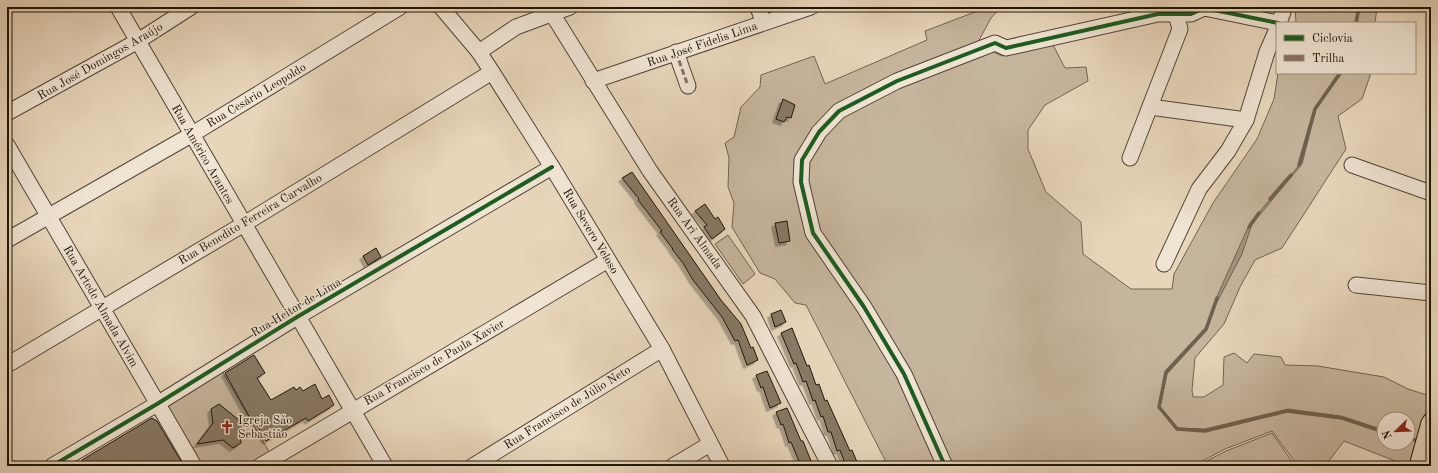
<svg xmlns="http://www.w3.org/2000/svg" width="1438" height="473" font-family="'Old Standard TT',serif">
<defs>
<filter id="shadow"><feDropShadow dx="-3.5" dy="3.5" stdDeviation="0" flood-color="#0004"/></filter>
</defs>
<rect width="100%" height="100%" fill="#e8d6bb"/>
<filter id="stains"><feTurbulence type="fractalNoise" baseFrequency=".005" numOctaves="4"/><feColorMatrix values="0 0 0 0 .2 0 0 0 0 .09 0 0 0 0 .02 0 0 0 .5 -.17"/></filter>
<radialGradient id="worn" r=".72"><stop offset=".6" stop-color="#630" stop-opacity="0"/><stop offset="1" stop-color="#630" stop-opacity=".3"/></radialGradient>
<g fill="#c6b59d" stroke="#726452" fill-rule="evenodd">
<path d="M988 7H1001L991 18 977 44 1002 56 1053 45 1065 68 1086 67 1088 81 1045 105 1028 130V149L1046 192 1081 222 1083 254 1131 289H1172L1174 274 1213 203 1257 139 1274 99 1278 73H1371L1362 99 1338 116 1346 149 1282 248 1255 260 1240 287 1224 324 1195 358 1192 390 1193 397H1204L1223 385 1224 357 1234 353 1247 363 1254 354 1281 357 1285 365 1318 366 1384 377 1408 389 1430 396 1413 466H1408L1344 441 1325 466H1298L1272 431 1225 449 1193 466H888L806 305 795 303 775 279 760 273 732 227 734 203 728 187 729 158 725 143 734 137 741 107 760 87 761 75 814 56 825 84 927 40 925 31ZM1384 419H1408V443H1384Z"/>
<polygon points="1245,7 1271,7 1270,11 1246,9"/>
<polygon points="1295,7 1377,7 1375,23 1296,23"/>
<polygon points="728,235 755,274 743,284 715,244"/>
<polygon points="222,371 271,455 253,466 203,466 167,406"/>
<polygon points="1272,433 1295,466 1197,466 1226,451"/>
</g>
<polygon fill="#a3947e" stroke="#6e614f" points="1340,73 1342,73 1316,109 1302,164 1252,224 1242,254 1217,302 1207,330 1167,374 1160,407 1178,428 1205,429 1288,409 1341,416 1384,430 1384,432 1342,418 1287,411 1205,431 1177,429 1159,407 1166,372 1206,329 1215,301 1250,223 1301,163 1315,109"/>
<g fill="none" stroke-linecap="round" stroke-linejoin="round">
<g stroke="#6e614f" stroke-width="3.5">
<polyline points="1356,23 1359,7"/>
<polyline points="1299,165 1315,109 1340,73"/>
<polyline points="1270,199 1291,175"/>
<polyline points="1249,227 1259,213"/>
<polyline points="1217,298 1206,329 1166,372 1159,407 1177,429 1205,431 1287,411 1342,418 1384,432"/>
<polyline points="1408,438 1419,441"/>
</g>
</g>
<g fill="#877965" stroke="#1e1408" filter="url(#shadow)">
<polygon points="783,99 795,105 791,118 787,117 784,122 776,119"/>
<polygon points="632,172 721,300 741,324 751,348 753,347 758,360 747,365 738,340 735,341 722,317 693,280 683,263 672,249 673,249 660,232 662,231 638,200 639,199 622,178"/>
<polygon points="705,204 715,219 718,217 725,229 712,239 704,227 707,225 695,211"/>
<polygon points="787,221 790,241 779,243 775,223"/>
<polygon points="376,248 381,257 368,265 363,256"/>
<polygon points="781,310 786,322 775,327 771,314"/>
<polygon points="792,328 807,366 809,365 816,385 819,384 825,401 827,400 850,451 852,450 857,462 846,466 840,450 837,451 831,432 828,432 823,416 821,417 815,400 813,401 806,381 803,382 796,363 794,364 781,333"/>
<polygon points="254,355 265,373 257,378 271,400 294,387 296,390 300,387 303,391 315,384 322,399 329,395 334,405 308,421 306,418 266,441 252,416 250,418 225,373"/>
<polygon points="767,371 781,403 770,408 763,387 761,388 756,375"/>
<polygon points="219,404 245,425 240,430 241,443 233,448 223,440 197,444 213,423 211,409"/>
<polygon points="787,408 801,441 803,441 813,466 801,466 791,442 789,443 783,424 781,425 776,412"/>
<polygon points="152,418 157,421 184,466 86,466 82,460"/>
</g>
<g fill="none" stroke-linecap="round" stroke-linejoin="round">
<g stroke="#504435" stroke-width="17">
<g id="minor">
<polyline points="118,7 385,466"/>
<polyline points="441,7 479,52 492,72 552,167 662,349 722,466"/>
<polyline points="548,7 650,171 753,316 830,466"/>
<polyline points="758,7 763,22"/>
<polyline points="1279,23 1283,12 1282,7"/>
<polyline points="479,52 516,27 570,7"/>
<polyline points="676,52 688,86"/>
<polyline points="593,81 811,7"/>
<polyline points="1150,107 1246,120"/>
<polyline points="7,113 138,41 191,7"/>
<polyline points="7,145 194,466"/>
<polyline points="1130,158 1180,29 1174,7"/>
<polyline points="1352,165 1431,193"/>
<polyline points="7,240 191,135 400,7"/>
<polyline points="1164,264 1199,189 1228,151 1246,120 1267,52 1277,29"/>
<polyline points="1356,285 1431,293"/>
<polyline points="7,365 244,224 492,72"/>
<polyline points="52,466 157,404 297,317 552,167"/>
<polyline points="260,466 608,260"/>
<polyline points="473,466 662,349"/>
<polyline points="673,466 710,444"/>
<polyline points="945,466 904,374 864,307 813,233 801,182 802,160 819,132 839,111 897,81 995,43 1006,48 1158,14 1191,14 1204,8 1278,23"/>
</g>
</g>
<g stroke="#1e1408" stroke-width="21">
<polyline id="major" points="1419,466 1431,423"/>
</g>
<use href="#minor" stroke="#f0e4d3" stroke-width="15"/>
<use href="#major" stroke="#e8d6bb" stroke-width="19"/>
<polyline stroke="#8d6e63" stroke-width="3" stroke-dasharray="6 3" stroke-linecap="butt" points="676,52 688,86"/>
<g stroke="#f0e4d3" stroke-width="6">
<g id="cycleway">
<polyline points="52,466 157,404 297,317 552,167"/>
<polyline points="945,466 904,374 864,307 813,233 801,182 802,160 819,132 839,111 897,81 995,43 1006,48 1158,14 1191,14 1204,8 1278,23"/>
</g>
</g>
<use href="#cycleway" stroke="#1b5e20" stroke-width="4"/>
</g>
<defs>
<g id="church-bare" transform="scale(1.08)"><path d="M-1.2-6h2.4v3.5h3.3v2.4h-3.3V6h-2.4V-.1h-3.3v-2.4h3.3Z" fill="#8f2418" stroke="#f0e4d3" stroke-width="2.5" paint-order="stroke"/></g>
</defs>
<g fill-rule="evenodd">
<use href="#church-bare" x="227" y="427"/>
</g>
<g text-anchor="middle" stroke-width="3" stroke-linejoin="round" paint-order="stroke">
<g font-size="12" fill="#1e1408" stroke="#f0e4d3">
<text transform="translate(702 44) rotate(-19)" y="4">Rua José Fidelis Lima</text>
<text transform="translate(100 61) rotate(-30)" y="4">Rua José Domingos Araújo</text>
<text transform="translate(256 95) rotate(-31)" y="4">Rua Cesário Leopoldo</text>
<text transform="translate(203 154) rotate(60)" y="4">Rua Américo Arantes</text>
<text transform="translate(250 219) rotate(-31)" y="4">Rua Benedito Ferreira Carvalho</text>
<text transform="translate(591 231) rotate(59)" y="4">Rua Severo Veloso</text>
<text transform="translate(695 233) rotate(54)" y="4">Rua Ari Almada</text>
<text transform="translate(101 306) rotate(60)" y="4">Rua Artede Almada Alvim</text>
<text transform="translate(296 307) rotate(-31)" y="4">Rua Heitor de Lima</text>
<text transform="translate(434 362) rotate(-30)" y="4">Rua Francisco de Paula Xavier</text>
<text transform="translate(567 407) rotate(-32)" y="4">Rua Francisco de Júlio Neto</text>
</g>
<g font-size="12" fill="#1e1408" stroke="#f0e4d3" text-anchor="start">
<text x="238" y="424">Igreja São<tspan x="238" dy="14">Sebastião</tspan></text>
</g>
</g>
<rect width="1438" height="473" fill="none" stroke="#e8d6bb" stroke-width="24"/>
<rect x="8" y="8" width="1422" height="457" fill="none" stroke="#1e1408" stroke-width="2"/>
<rect x="12" y="12" width="1414" height="449" fill="none" stroke="#1e1408"/>
<rect x="1276" y="22" width="140" height="52" fill="#f0e4d3" stroke="#9c9182"/>
<rect x="1284" y="35" width="20" height="6" fill="#1b5e20" stroke="#9c9182"/>
<text x="1312" y="42" font-size="12" fill="#1e1408">Ciclovia</text>
<rect x="1284" y="55" width="20" height="6" fill="#8d6e63" stroke="#9c9182"/>
<text x="1312" y="62" font-size="12" fill="#1e1408">Trilha</text>
<g transform="translate(1396 431) rotate(247)"><circle r="19" fill="#f0e4d3" stroke="#9c9182"/>
<path d="M0-3L7 15L0 10L-7 15Z" fill="#8f2418"/>
<text y="-6" font-size="11" font-weight="bold" text-anchor="middle" fill="#1e1408">N</text>
</g>
<rect width="100%" height="100%" filter="url(#stains)"/>
<rect width="100%" height="100%" fill="url(#worn)"/>
</svg>
